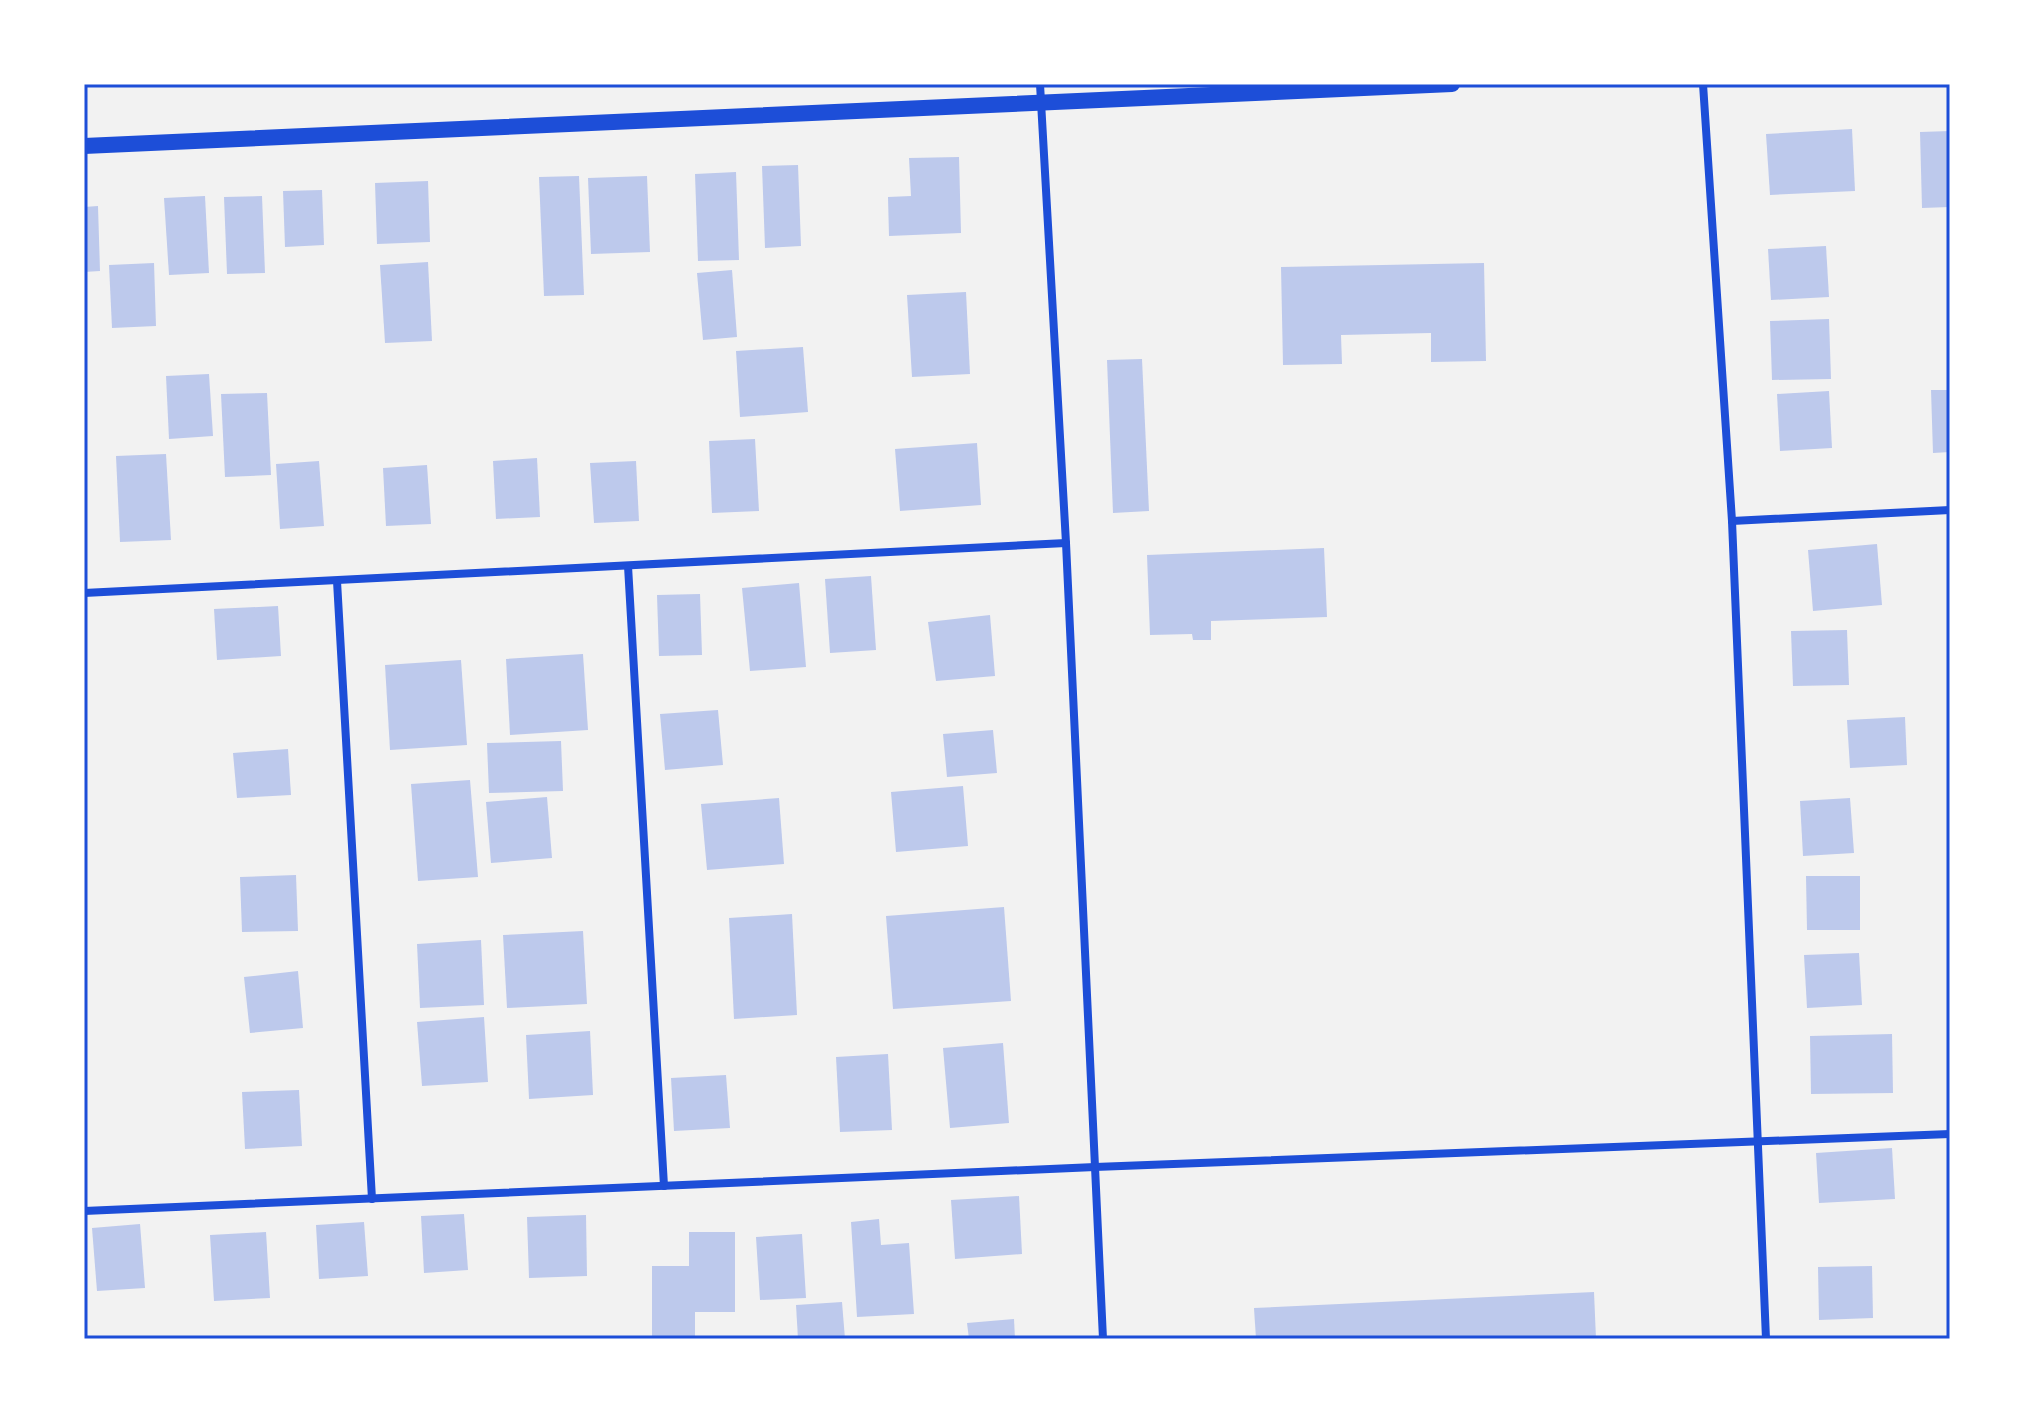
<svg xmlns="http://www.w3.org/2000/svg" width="2034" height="1423" font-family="'Exo 2',sans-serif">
<rect width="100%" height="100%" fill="#f2f2f2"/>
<g fill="#bdc9ec">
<polygon points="1852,129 1855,191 1770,195 1766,134"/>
<polygon points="1950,131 1950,207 1922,208 1920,132"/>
<polygon points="959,157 961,233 889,236 888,197 911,196 909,158"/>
<polygon points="798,165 801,246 765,248 762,166"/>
<polygon points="736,172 739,260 698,261 695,174"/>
<polygon points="579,176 584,295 544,296 539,177"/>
<polygon points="647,176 650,252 591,254 588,178"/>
<polygon points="428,181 430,242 377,244 375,183"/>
<polygon points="322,190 324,245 285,247 283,191"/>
<polygon points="205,196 209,273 169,275 164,198"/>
<polygon points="262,196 265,273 227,274 224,197"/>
<polygon points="98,206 100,271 84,272 84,207"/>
<polygon points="1826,246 1829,297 1771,300 1768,249"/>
<polygon points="428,262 432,341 385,343 380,265"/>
<polygon points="154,263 156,326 112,328 109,265"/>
<polygon points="1484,263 1486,361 1431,362 1431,333 1341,335 1342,364 1283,365 1281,267"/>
<polygon points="732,270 737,337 703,340 697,273"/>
<polygon points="966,292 970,374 912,377 907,295"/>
<polygon points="1829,319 1831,379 1772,380 1770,321"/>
<polygon points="803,347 808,412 740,417 736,351"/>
<polygon points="1142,359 1149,511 1113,513 1107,360"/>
<polygon points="209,374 213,436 169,439 166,376"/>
<polygon points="1931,390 1950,390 1950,452 1933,453"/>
<polygon points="1829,391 1832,448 1780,451 1777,394"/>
<polygon points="267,393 271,475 225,477 221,394"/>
<polygon points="755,439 759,511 712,513 709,441"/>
<polygon points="977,443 981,505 900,511 895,449"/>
<polygon points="166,454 171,540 120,542 116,456"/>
<polygon points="537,458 540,517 496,519 493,461"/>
<polygon points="319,461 324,526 280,529 276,464"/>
<polygon points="636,461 639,521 594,523 590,463"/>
<polygon points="427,465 431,524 386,526 383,468"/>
<polygon points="1877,544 1882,605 1813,611 1808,550"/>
<polygon points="1324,548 1327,617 1211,621 1211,640 1193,640 1192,634 1150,635 1147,555"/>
<polygon points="871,576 876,650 830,653 825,579"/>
<polygon points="799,583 806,667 750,671 742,588"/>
<polygon points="700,594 702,655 659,656 657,595"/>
<polygon points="278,606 281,656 217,660 214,609"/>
<polygon points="990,615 995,676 936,681 928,622"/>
<polygon points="1847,630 1849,685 1793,686 1791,631"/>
<polygon points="583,654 588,730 510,735 506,659"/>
<polygon points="461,660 467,745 390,750 385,665"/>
<polygon points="718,710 723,765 665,770 660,714"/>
<polygon points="1905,717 1907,765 1850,768 1847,720"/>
<polygon points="993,730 997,773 947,777 943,734"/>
<polygon points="561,741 563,791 489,793 487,743"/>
<polygon points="288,749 291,795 237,798 233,753"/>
<polygon points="470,780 478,877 418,881 411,784"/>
<polygon points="963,786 968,846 896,852 891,792"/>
<polygon points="547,797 552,858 491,863 486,802"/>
<polygon points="779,798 784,864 707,870 701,804"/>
<polygon points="1850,798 1854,853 1803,856 1800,801"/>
<polygon points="296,875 298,931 242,932 240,877"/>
<polygon points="1806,876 1860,876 1860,930 1807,930"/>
<polygon points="1004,907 1011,1001 893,1009 886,916"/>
<polygon points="792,914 797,1015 734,1019 729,918"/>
<polygon points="583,931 587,1004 507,1008 503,935"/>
<polygon points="481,940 484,1005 420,1008 417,944"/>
<polygon points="1859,953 1862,1005 1807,1008 1804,955"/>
<polygon points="298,971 303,1028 250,1033 244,977"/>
<polygon points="484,1017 488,1082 422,1086 417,1022"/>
<polygon points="590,1031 593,1095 529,1099 526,1035"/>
<polygon points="1892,1034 1893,1093 1811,1094 1810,1036"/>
<polygon points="1003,1043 1009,1123 950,1128 943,1048"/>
<polygon points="888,1054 892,1130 840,1132 836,1057"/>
<polygon points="726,1075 730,1128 674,1131 671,1078"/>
<polygon points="299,1090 302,1146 245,1149 242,1092"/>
<polygon points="1892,1148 1895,1199 1819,1203 1816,1153"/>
<polygon points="1019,1196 1022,1254 955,1259 951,1200"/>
<polygon points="464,1214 468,1270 424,1273 421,1216"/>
<polygon points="586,1215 587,1276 529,1278 527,1217"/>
<polygon points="879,1219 881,1245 909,1243 914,1314 857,1317 851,1222"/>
<polygon points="364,1222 368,1276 319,1279 316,1225"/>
<polygon points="140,1224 145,1288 97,1291 92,1228"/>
<polygon points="266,1232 270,1298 214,1301 210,1235"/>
<polygon points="689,1232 735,1232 735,1312 695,1312 695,1339 652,1339 652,1266 689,1266"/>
<polygon points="802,1234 806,1298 760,1300 756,1237"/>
<polygon points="1872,1266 1873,1318 1819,1320 1818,1267"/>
<polygon points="1594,1292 1596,1339 1256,1339 1254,1308"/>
<polygon points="842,1302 845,1339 798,1339 796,1305"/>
<polygon points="1014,1319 1015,1339 969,1339 967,1323"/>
</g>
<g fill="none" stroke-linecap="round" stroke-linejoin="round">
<g stroke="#1d4ed8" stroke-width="8">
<polyline points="1040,84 1066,543 1103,1339"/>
<polyline points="1703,84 1732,521 1766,1339"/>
<polyline points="1732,521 1950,510"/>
<polyline points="628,566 664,1186"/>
<polyline points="337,581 372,1199"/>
<polyline points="84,593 1066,543"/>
<polyline points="84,1211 1095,1167 1950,1134"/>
</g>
<polyline stroke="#1d4ed8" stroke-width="16" points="84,146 1452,84"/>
</g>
<rect width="2034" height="1423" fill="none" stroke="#ffffff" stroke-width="172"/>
<rect x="86" y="86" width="1862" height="1251" fill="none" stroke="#1d4ed8" stroke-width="3"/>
</svg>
